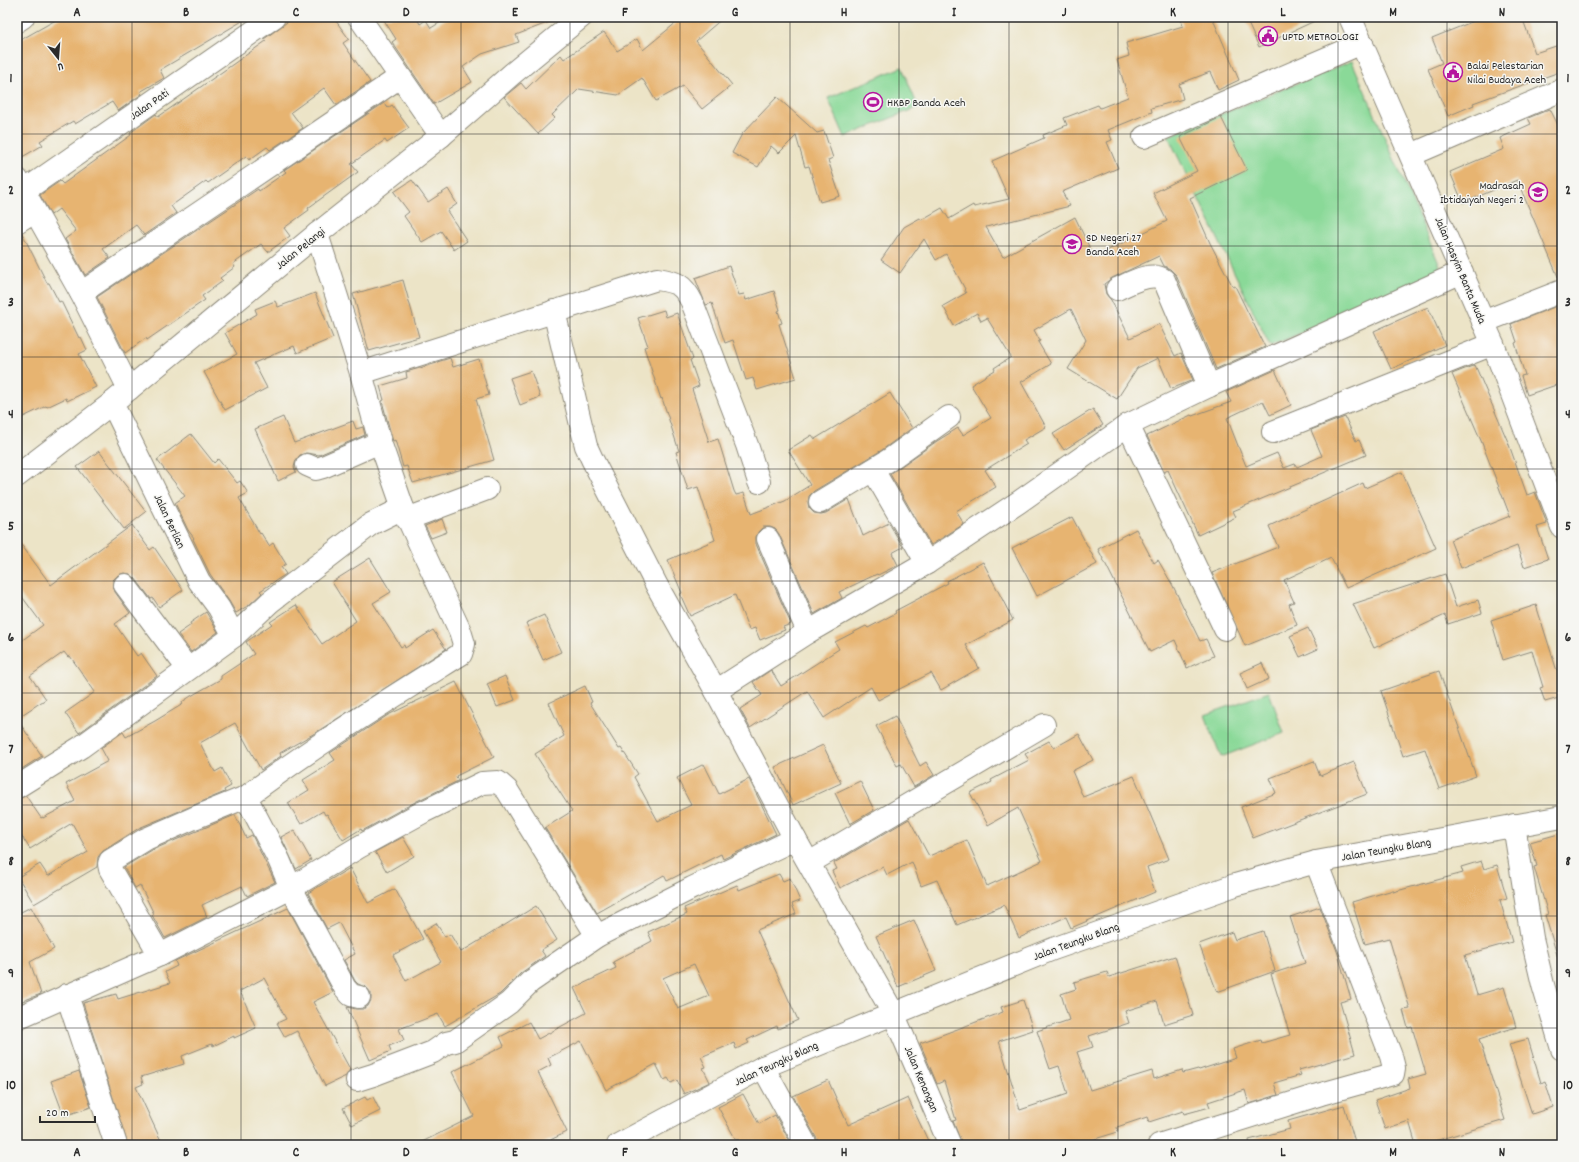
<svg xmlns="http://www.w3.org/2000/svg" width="1579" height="1162" font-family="Dekko,sans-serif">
<rect width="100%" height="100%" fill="#f6f6f2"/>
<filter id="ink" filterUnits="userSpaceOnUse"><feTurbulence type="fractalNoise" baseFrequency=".025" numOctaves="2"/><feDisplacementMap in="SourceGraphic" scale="8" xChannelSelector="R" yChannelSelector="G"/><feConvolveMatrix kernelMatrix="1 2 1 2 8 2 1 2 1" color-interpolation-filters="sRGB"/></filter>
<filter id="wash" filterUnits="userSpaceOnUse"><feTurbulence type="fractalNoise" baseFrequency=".012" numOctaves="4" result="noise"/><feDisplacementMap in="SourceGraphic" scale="16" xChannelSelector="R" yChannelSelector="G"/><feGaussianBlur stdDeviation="0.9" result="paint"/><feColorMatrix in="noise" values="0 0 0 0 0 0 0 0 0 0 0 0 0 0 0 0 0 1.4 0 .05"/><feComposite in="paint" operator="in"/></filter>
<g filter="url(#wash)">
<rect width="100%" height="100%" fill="#ece4c7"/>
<g fill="#8ad998" stroke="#5a8262">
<polygon points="1352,61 1443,273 1270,346 1168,136"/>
<polygon points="902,67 918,107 845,137 828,98"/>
<polygon points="1269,692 1284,733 1221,757 1205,715"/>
</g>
<g id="blocks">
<g fill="#e7b471" fill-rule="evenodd">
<polygon points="61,17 249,17 160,70 164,78 140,92 142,94 118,111 112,102 75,124 73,121 40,141 43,145 17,160 17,42"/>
<polygon points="294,17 333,17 349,39 343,43 370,82 336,105 324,88 291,112 303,128 270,150 267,147 249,160 246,156 208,183 206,181 171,206 176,213 144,235 136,225 103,249 110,258 85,275 65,239 76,231 59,209 51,215 40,195 60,181 63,184 131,135 130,133 156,114 158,117 266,41 264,39"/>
<polygon points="382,17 416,17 420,24 426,20 431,28 449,17 560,18 516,35 519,42 482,54 463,67 472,82 434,104 392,42 396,39"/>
<polygon points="683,17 724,17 696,41 732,85 702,109 683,86 656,101 642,78 618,95 579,89 552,115 555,118 538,134 504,97 521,83 526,89 561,55 564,59 604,32 617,51 637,39 643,50"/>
<polygon points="1180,17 1212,17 1239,80 1218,90 1210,72 1179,84 1183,99 1151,108 1152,112 1108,130 1112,140 1107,142 1118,168 1062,192 1070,206 986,227 1003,257 1075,217 1094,257 1167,221 1153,193 1197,171 1180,137 1221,117 1247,170 1190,198 1210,243 1233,287 1235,286 1265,347 1216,369 1176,275 1170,269 1164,266 1159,256 1112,278 1104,284 1106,294 1111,300 1130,338 1159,324 1175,356 1181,353 1193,380 1171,389 1158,358 1137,368 1117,399 1068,369 1086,340 1071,309 1034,330 1040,341 1038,342 1051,364 1021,382 1046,427 1024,440 1027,444 985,470 996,487 956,511 964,524 931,545 890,474 937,441 958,428 963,435 991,418 971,385 995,370 994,368 1011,357 987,318 981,321 977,313 954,326 943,306 966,293 964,290 965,289 946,254 936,260 924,239 900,273 881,260 904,227 920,218 921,220 942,208 949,219 973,205 974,207 1009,199 992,161 1044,138 1043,135 1067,125 1064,118 1098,105 1100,108 1128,97 1117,60 1129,56 1126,43 1183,26"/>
<polygon points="1245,17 1323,17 1259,47"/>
<polygon points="1473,17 1522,17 1535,53 1562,44 1562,71 1473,103 1474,105 1448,116 1428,69 1442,63 1432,38 1474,21"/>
<polygon points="777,97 817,133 824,131 833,158 828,160 840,196 820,202 809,166 805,167 796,136 779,153 771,146 758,167 732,153 742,134"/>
<polygon points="384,103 388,108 392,105 409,128 387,143 385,140 351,164 358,172 308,208 309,210 284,228 290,236 268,252 261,244 233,264 235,267 220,278 223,281 202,296 205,300 147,340 146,338 125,353 97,297 258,189 259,191 286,172 284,170"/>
<polygon points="1550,109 1562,133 1562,279 1559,279 1517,180 1463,203 1450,172 1504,149 1500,138 1531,124 1528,118"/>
<polygon points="412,180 428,202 448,189 457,204 447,211 467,241 454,250 441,231 422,242 404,216 409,212 394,192"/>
<polygon points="22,233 47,283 49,283 59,302 61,301 79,338 81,337 87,350 79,354 96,387 67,401 66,398 47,407 46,406 17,420 17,234"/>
<polygon points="729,266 739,295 744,294 746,300 774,291 780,310 778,311 782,323 779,324 796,378 757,390 753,378 746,380 733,340 725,343 712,303 706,305 695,278"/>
<polygon points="403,280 419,337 369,351 353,294"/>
<polygon points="315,293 333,338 297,353 294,346 254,363 267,388 225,410 204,372 237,354 225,333 257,314 255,309 275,301 278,307"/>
<polygon points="1562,304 1562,383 1527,395 1521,376 1525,375 1515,343 1517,342 1511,324"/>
<polygon points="1428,307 1445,345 1391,369 1374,331"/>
<polygon points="664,310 666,317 677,313 693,359 690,360 699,386 692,389 709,442 718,439 734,491 736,495 744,493 751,514 785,501 810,485 788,450 812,435 815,439 890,393 912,428 882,450 814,491 809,496 808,503 809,508 814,513 821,514 826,513 849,499 863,536 889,523 903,547 892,553 898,565 878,575 877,574 839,592 842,598 814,614 779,534 775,529 770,527 763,527 758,532 756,537 756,544 791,624 783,627 785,630 760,640 755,628 749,630 735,595 690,616 680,594 682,593 668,560 715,540 698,487 688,490 676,452 679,451 662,398 661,399 644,347 648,346 638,318"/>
<polygon points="450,358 453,367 479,359 489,395 476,399 494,460 413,483 407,466 403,467 395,440 393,441 392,438 382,401 384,400 380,386 407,378 406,372 437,363 437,362"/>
<polygon points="1475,365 1508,442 1527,495 1535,492 1547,524 1537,527 1548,559 1524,567 1517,546 1461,568 1450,540 1510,516 1482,443 1452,374"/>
<polygon points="1275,370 1291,405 1270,415 1263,401 1227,418 1246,466 1277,453 1284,468 1295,464 1297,467 1322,456 1311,430 1345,417 1356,441 1359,440 1366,455 1233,511 1236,517 1198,535 1168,470 1164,472 1147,436 1191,415 1192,416 1231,402 1226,392"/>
<polygon points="531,371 540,397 520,405 510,378"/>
<polygon points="1093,409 1103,425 1064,450 1053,434"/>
<polygon points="283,417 294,443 353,421 356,429 363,427 365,435 319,455 306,453 300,455 296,460 294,467 296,472 278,481 255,429"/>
<polygon points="191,434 214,463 218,459 237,483 240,481 248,493 239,498 260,534 261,533 269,546 273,543 286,564 281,567 286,574 260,591 262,593 249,605 236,613 229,601 210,574 193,539 194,538 188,530 175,503 185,496 157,460"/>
<polygon points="99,451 146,512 124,529 77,467"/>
<polygon points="1402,472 1436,548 1346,588 1331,558 1284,580 1294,602 1289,604 1297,625 1245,646 1212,573 1278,547 1269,526 1363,483 1365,488"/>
<polygon points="1072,517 1097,564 1037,596 1012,548"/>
<polygon points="442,519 447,532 431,538 425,526"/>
<polygon points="132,525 150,550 154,547 183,590 159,607 153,598 151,599 135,578 130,574 124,573 118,575 113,580 113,586 115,592 130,613 115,624 137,656 141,653 157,676 79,733 65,713 95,692 70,656 68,657 64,652 30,676 46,699 17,718 17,644 43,625 17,590 17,539 51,585"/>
<polygon points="1136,529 1154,563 1158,560 1173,586 1200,641 1206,639 1214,656 1187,668 1175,640 1150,652 1098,549"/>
<polygon points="370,558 391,592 373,603 401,647 404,645 405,648 433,630 446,649 315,733 280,753 281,756 261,770 235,723 200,743 215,772 222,768 231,786 224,790 225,792 139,828 103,851 98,857 97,867 34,904 18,877 40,864 48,876 88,852 72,823 30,849 17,829 17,799 26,796 41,818 43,817 43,818 75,801 66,784 108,761 101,748 123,732 126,737 155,721 183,704 182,702 191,696 221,679 221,676 254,654 246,642 272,624 270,622 296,605 322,644 356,621 332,582"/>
<polygon points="983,562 1013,620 966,645 979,668 941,690 931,673 878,700 871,687 824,718 807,691 750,728 740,709 762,695 753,682 771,670 781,686 839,649 835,642 866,626 868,628 896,613 895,611 948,583 947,581"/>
<polygon points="1445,574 1456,607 1478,600 1482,613 1448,624 1445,615 1374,648 1353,604"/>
<polygon points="1536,605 1557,671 1562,669 1562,697 1545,702 1540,688 1543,687 1532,651 1503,660 1491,620"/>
<polygon points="206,612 218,632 191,652 178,634 191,625 190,623"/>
<polygon points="544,615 561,652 543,660 526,623"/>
<polygon points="1308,628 1318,649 1300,657 1290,636"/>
<polygon points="1262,663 1269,679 1247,689 1240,673"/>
<polygon points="1439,671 1476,776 1439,789 1425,749 1403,756 1381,691"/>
<polygon points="505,676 515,700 497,707 487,684"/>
<polygon points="456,682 494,757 456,776 458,781 417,801 362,831 361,829 343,840 327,814 325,815 323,811 301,824 288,803 309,790 303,780 335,760 330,753 388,715"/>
<polygon points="585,686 592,702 590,703 619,749 621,748 638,774 634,777 658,821 691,805 677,778 704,764 719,794 749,779 776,834 723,859 721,854 667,881 664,875 597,913 545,828 572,811 535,754 564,736 549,703"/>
<polygon points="895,716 920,766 926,762 934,775 914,787 901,764 897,766 876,726"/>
<polygon points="17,719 42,756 17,772"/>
<polygon points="1079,734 1093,760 1072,771 1083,797 1134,776 1169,859 1147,867 1155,892 1071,928 1066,917 1019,938 1004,905 957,925 937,880 921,886 912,862 887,875 883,867 840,888 832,871 837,869 834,863 909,819 929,856 967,840 987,886 1042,861 1018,808 988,825 970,793 992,782 991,780 1029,760 1025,754 1049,741 1054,748"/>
<polygon points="823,745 841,783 793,805 775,767"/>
<polygon points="1314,761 1320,776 1354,762 1367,794 1253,838 1241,807 1276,793 1270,778"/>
<polygon points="860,781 874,810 850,824 835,793"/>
<polygon points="235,815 246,838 252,835 275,882 247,896 242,886 202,905 207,917 165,938 152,915 154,914 140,885 135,888 124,867 152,850"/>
<polygon points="294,830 311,860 296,869 281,837"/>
<polygon points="1562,833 1562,958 1558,958 1545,915 1548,914 1534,867 1537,866 1530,842"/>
<polygon points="403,837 414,856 387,872 375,852"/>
<polygon points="1481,861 1484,869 1497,865 1507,898 1500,900 1512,942 1465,955 1477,995 1504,987 1516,1027 1479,1039 1505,1120 1421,1145 1416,1145 1409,1121 1385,1129 1375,1100 1410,1088 1408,1079 1426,1074 1412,1027 1408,1028 1403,1010 1410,1009 1389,938 1365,944 1352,902 1393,890 1393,892 1463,873 1461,867"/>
<polygon points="350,868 368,903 395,889 423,939 393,955 406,981 441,962 423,931 436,923 445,937 450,934 461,952 536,906 557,940 541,950 545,956 521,973 500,994 445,1026 438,1014 399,1029 404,1040 389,1046 391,1051 370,1060 347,1007 356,1009 363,1009 368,1006 371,1000 371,993 367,988 358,984 355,981 344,960 355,954 339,923 327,929 308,893"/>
<path d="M779 874 783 881 790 878 800 901 792 904 796 914 757 930 798 1020 778 1029 777 1026 747 1040 749 1043 736 1049 734 1043 701 1057 706 1067 703 1068 710 1082 684 1094 677 1080 671 1083 668 1078 664 1080 656 1064 606 1090 581 1041 548 1058 551 1065 538 1072 567 1132 540 1145H416L474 1116 452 1072 504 1046 500 1037 529 1022 538 1039 586 1013 574 988 616 968 613 962 652 941 648 932 687 914 684 908 737 885 739 890ZM694 964 709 996 678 1009 663 978Z"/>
<polygon points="31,907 54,949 30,962 41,994 17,1003 17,914"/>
<polygon points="1320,907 1337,951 1351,999 1340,1002 1355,1054 1299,1070 1301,1075 1274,1083 1278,1095 1249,1104 1245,1090 1208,1102 1210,1107 1184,1114 1183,1111 1149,1122 1147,1117 1117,1127 1118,1132 1075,1145 962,1145 953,1121 956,1120 944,1081 937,1084 920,1043 1003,1012 1001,1007 1023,1000 1033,1030 999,1041 1020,1110 1068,1094 1059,1066 1050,1069 1037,1031 1069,1020 1061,994 1076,989 1074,982 1107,972 1109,977 1175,956 1193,1015 1164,1024 1157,1001 1125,1011 1129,1023 1089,1036 1093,1047 1077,1052 1090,1090 1152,1071 1154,1079 1182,1070 1183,1073 1198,1069 1199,1070 1236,1058 1233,1049 1261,1040 1262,1043 1290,1035 1271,974 1305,963 1290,917"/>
<polygon points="288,908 333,992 313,1002 350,1069 346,1076 325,1086 297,1031 285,1037 277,1023 286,1019 264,978 240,991 256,1028 234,1038 234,1036 213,1046 212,1044 182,1056 184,1064 141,1077 143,1084 136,1087 163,1145 128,1145 83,1003 116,994 118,999 170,983 165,972 177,966 175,961"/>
<polygon points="914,920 936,971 898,987 876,936"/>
<polygon points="1263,931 1275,971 1217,992 1199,944 1232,932 1235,940"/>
<polygon points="1528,1039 1541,1083 1545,1081 1553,1107 1532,1114 1509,1044"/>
<polygon points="79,1071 91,1107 64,1116 51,1081"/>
<polygon points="828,1080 848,1125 908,1098 930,1145 818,1145 817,1139 793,1096"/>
<polygon points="743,1094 759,1124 775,1115 792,1145 741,1145 738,1139 736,1140 718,1107"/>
<polygon points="365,1097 367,1100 373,1097 380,1111 352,1125 343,1108"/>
<polygon points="1344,1105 1356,1145 1250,1145 1249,1140 1290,1129 1288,1121"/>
</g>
</g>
</g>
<g filter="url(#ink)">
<use href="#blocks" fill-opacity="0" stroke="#8c8879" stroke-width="1"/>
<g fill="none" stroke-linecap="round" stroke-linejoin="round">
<g stroke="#8c8879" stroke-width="24">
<g id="minor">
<polyline points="359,17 441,136"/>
<polyline points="1350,17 1493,344 1562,527"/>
<polyline points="17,21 23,17"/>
<polyline points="1144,137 1362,43"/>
<polyline points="1411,155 1562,90"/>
<polyline points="17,179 81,293 129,389"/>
<polyline points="24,191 274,17"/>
<polyline points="17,222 34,211"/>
<path d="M317 234 361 373 380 442 403 508 460 631 464 644 461 654C388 700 315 745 246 797L279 860 291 888 345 988 351 995 359 997"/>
<path d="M1117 289C1129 284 1151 270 1164 280L1209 386"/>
<polyline points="81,293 400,77"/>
<polyline points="554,311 586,446 592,459 657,586 716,691 795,839 893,1013 950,1145"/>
<polyline points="1483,322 1562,291"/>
<path d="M361 373 657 279C677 282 683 284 692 302L747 445 759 482"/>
<polyline points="112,403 199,581 219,608 234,636"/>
<polyline points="1128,425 1225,629"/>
<polyline points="1273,432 1493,344"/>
<polyline points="307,465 316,469 323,467 380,442"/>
<polyline points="873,470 927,563"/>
<polyline points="17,476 112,403 317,234 441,136 512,74 581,17"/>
<polyline points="820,502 889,460 949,417"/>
<polyline points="407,519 487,489"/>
<polyline points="768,539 808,632"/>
<polyline points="125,585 188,669"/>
<polyline points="716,691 808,632 927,563 1019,502 1128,425 1209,386 1462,272"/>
<polyline points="17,787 81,747 234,636 270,602 371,524 403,508"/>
<polyline points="1514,825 1532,938 1543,985 1562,1049"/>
<polyline points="809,863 1044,725"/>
<polyline points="160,955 110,869 109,864 110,861 146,839 194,818 246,797"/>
<polyline points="67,995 116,1145"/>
<polyline points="17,1018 160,955 291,888 359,847 423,812 482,783 498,782 507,790 597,936"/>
<polyline points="763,1067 806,1145"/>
<polyline points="357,1080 373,1075 433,1052 446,1043 455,1041 509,1003 530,982 597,936 692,888 795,839"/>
<polyline points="618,1145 763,1067 1053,949 1235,885 1316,862 1562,817"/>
<polyline points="1159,1145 1321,1094 1393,1074 1394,1068 1391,1056 1316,862"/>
</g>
</g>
<use href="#minor" stroke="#fff" stroke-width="22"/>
</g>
</g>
<path fill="none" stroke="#2b2b2b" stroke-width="1" stroke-opacity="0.55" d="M132 17V1145M241 17V1145M351 17V1145M461 17V1145M570 17V1145M680 17V1145M790 17V1145M899 17V1145M1009 17V1145M1118 17V1145M1228 17V1145M1338 17V1145M1447 17V1145M17 134H1562M17 246H1562M17 357H1562M17 469H1562M17 581H1562M17 693H1562M17 805H1562M17 916H1562M17 1028H1562"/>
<defs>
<g id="civic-ring" transform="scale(1)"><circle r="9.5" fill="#f6f6f2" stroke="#b5179e" stroke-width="1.5"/><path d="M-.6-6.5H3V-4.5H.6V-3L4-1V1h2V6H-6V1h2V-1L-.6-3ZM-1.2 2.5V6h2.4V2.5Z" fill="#b5179e"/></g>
<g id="stadium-ring" transform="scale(1)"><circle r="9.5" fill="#f6f6f2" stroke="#b5179e" stroke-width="1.5"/><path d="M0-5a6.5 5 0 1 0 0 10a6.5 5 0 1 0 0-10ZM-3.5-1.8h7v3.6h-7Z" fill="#b5179e"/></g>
<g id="school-ring" transform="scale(1)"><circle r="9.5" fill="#f6f6f2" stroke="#b5179e" stroke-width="1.5"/><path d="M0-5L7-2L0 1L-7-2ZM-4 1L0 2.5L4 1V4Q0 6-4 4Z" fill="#b5179e"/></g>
</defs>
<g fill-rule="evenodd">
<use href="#civic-ring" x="1268" y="36"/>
<use href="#civic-ring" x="1453" y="72"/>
<use href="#stadium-ring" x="873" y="102"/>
<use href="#school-ring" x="1538" y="192"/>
<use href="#school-ring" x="1072" y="244"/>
</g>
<g text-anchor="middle" stroke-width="3" stroke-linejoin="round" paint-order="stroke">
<g font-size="12" fill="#2b2b2b" stroke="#f6f6f2" text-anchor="start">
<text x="1282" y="40">UPTD METROLOGI</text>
<text x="1467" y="69">Balai Pelestarian<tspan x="1467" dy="14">Nilai Budaya Aceh</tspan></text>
<text x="887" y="106">HKBP Banda Aceh</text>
<text x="1524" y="189" text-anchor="end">Madrasah<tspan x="1524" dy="14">Ibtidaiyah Negeri 2</tspan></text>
<text x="1086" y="241">SD Negeri 27<tspan x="1086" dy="14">Banda Aceh</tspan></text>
</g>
<g font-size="12" fill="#2b2b2b" stroke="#f6f6f2">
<text transform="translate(149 104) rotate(-35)" y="4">Jalan Pati</text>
<text transform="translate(300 248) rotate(-39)" y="4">Jalan Pelangi</text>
<text transform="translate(1461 270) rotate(67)" y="4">Jalan Hasyim Banta Muda</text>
<text transform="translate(170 521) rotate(65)" y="4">Jalan Berlian</text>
<text transform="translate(1386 849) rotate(-10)" y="4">Jalan Teungku Blang</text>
<text transform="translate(1076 941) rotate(-20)" y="4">Jalan Teungku Blang</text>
<text transform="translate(776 1063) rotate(-25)" y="4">Jalan Teungku Blang</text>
<text transform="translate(922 1079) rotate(67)" y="4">Jalan Kenangan</text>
</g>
</g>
<rect width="1579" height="1162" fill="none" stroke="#f6f6f2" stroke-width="44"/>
<g transform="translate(58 58) rotate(163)" stroke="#f6f6f2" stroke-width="3" paint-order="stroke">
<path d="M0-3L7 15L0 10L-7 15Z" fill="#2b2b2b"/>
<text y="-6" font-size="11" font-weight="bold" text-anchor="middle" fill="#2b2b2b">U</text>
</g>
<path d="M40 1116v6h55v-6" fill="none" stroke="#2b2b2b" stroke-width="2"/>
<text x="46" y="1116" font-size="12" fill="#2b2b2b" stroke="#f6f6f2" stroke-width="3" paint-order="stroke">20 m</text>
<rect x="22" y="22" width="1535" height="1118" fill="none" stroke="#2b2b2b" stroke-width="1.5"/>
<g font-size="13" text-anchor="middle" font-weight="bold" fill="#2b2b2b">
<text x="77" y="16">A</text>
<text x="186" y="16">B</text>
<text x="296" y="16">C</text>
<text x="406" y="16">D</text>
<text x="515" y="16">E</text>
<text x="625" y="16">F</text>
<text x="735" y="16">G</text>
<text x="844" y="16">H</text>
<text x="954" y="16">I</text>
<text x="1064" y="16">J</text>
<text x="1173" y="16">K</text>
<text x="1283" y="16">L</text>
<text x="1393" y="16">M</text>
<text x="1502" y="16">N</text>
<text x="11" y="82">1</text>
<text x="1568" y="82">1</text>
<text x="11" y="194">2</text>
<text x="1568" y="194">2</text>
<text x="11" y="306">3</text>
<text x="1568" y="306">3</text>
<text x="11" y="418">4</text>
<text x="1568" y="418">4</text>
<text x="11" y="530">5</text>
<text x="1568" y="530">5</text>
<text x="11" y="641">6</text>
<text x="1568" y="641">6</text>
<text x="11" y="753">7</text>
<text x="1568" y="753">7</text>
<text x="11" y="865">8</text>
<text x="1568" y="865">8</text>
<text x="11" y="977">9</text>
<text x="1568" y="977">9</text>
<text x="11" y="1089">10</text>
<text x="1568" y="1089">10</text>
<text x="77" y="1156">A</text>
<text x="186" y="1156">B</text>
<text x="296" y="1156">C</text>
<text x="406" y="1156">D</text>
<text x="515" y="1156">E</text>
<text x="625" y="1156">F</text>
<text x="735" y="1156">G</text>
<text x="844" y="1156">H</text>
<text x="954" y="1156">I</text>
<text x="1064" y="1156">J</text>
<text x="1173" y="1156">K</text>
<text x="1283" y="1156">L</text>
<text x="1393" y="1156">M</text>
<text x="1502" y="1156">N</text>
</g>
</svg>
